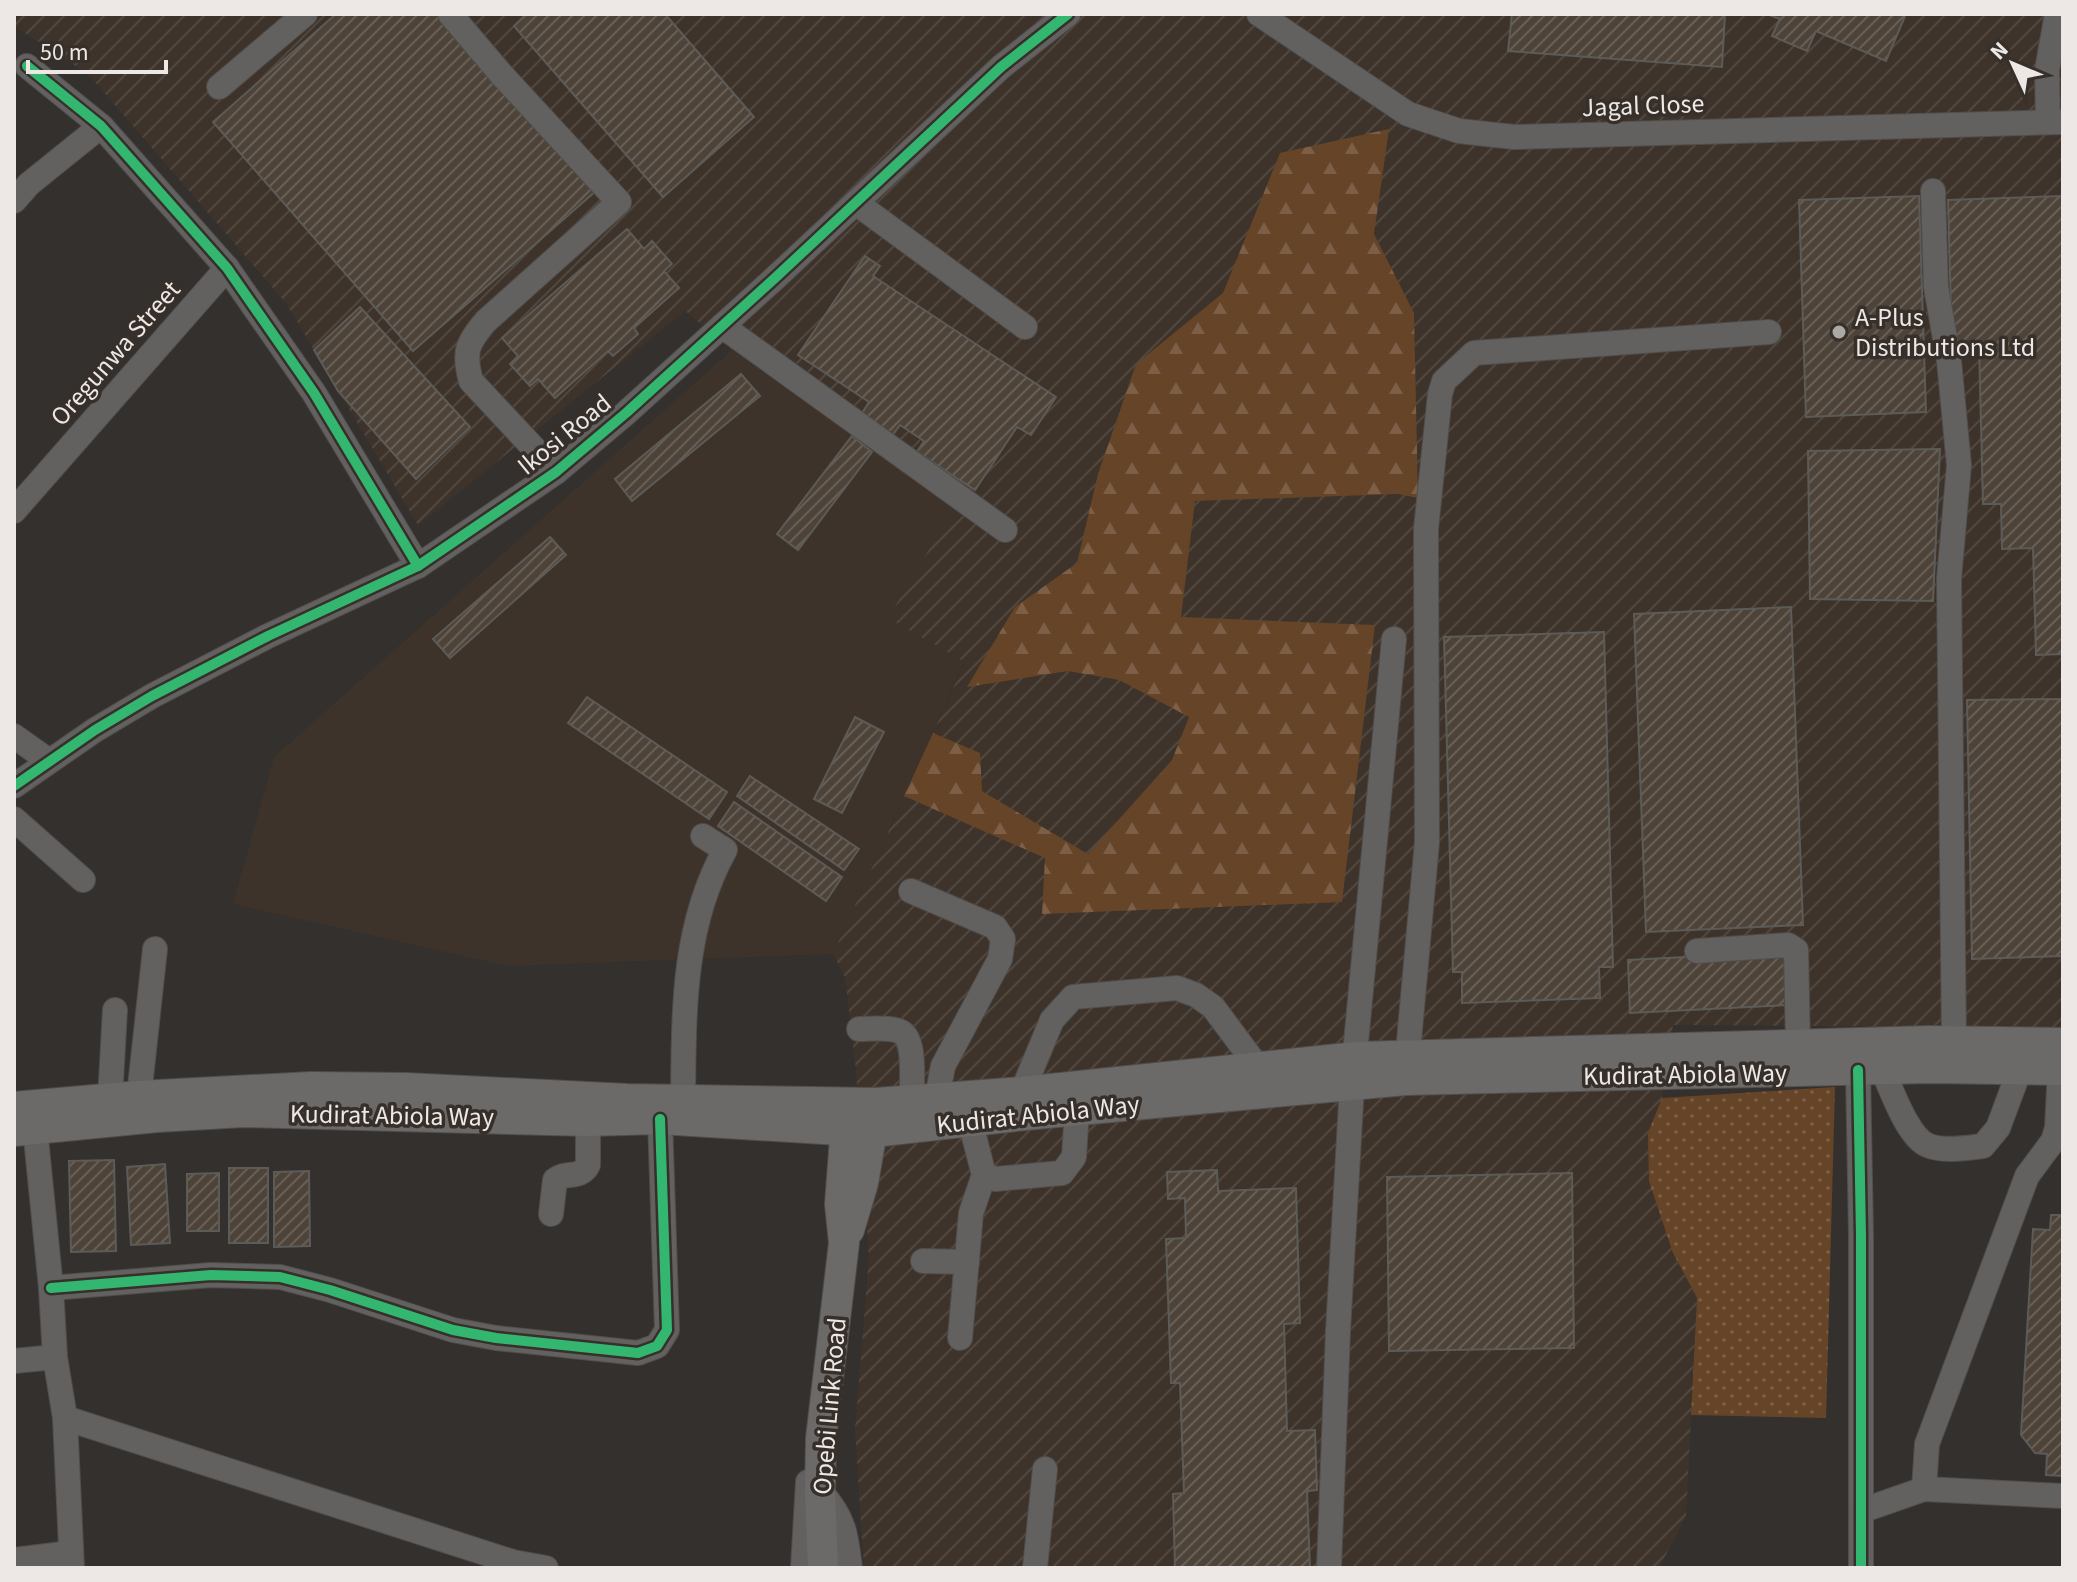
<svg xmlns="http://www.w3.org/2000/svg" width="2077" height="1582" font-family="'Source Sans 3',sans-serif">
<defs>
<pattern id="industrial-furrows" width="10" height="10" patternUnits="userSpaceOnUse" patternTransform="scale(2)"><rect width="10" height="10" fill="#3d332a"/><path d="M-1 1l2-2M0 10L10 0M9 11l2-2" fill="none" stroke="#50473e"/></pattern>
<pattern id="grass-dots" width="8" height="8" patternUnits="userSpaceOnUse" patternTransform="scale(2)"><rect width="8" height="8" fill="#664427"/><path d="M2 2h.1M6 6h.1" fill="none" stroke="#7c5f46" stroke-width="1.8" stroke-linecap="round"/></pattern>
<pattern id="forest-firs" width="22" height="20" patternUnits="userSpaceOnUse" patternTransform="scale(2)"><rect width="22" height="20" fill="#664427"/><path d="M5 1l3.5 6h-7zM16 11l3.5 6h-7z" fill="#7c5f46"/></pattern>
<pattern id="building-hatch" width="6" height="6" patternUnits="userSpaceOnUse" patternTransform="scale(2)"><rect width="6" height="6" fill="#4d4339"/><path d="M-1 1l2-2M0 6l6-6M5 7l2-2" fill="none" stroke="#675e56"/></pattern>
</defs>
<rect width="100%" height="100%" fill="#33302d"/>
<polygon fill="#3d332a" points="732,350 957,504 965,661 833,954 508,966 233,904 274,757"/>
<polygon fill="url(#industrial-furrows)" points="14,14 2063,14 2063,1028 1673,1025 1662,1098 1648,1133 1673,1253 1697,1299 1686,1517 1659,1568 864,1568 855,1430 869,1257 856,1071 845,977 833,954 965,662 888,618 957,503 732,350 685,311 418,525 286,303 88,74 14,26"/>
<polygon fill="url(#grass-dots)" points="1835,1087 1826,1418 1691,1415 1697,1298 1673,1253 1649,1181 1648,1133 1662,1098"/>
<polygon fill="url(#forest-firs)" points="1389,129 1374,234 1414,313 1418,498 1398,494 1195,501 1181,617 1375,625 1342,902 1042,914 1045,858 904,796 933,733 980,753 982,791 1088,854 1172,760 1189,717 1119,680 1068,671 967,687 1015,607 1077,563 1098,474 1136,364 1223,293 1280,153"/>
<g fill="url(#building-hatch)" stroke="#5d5b58" stroke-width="2">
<polygon points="336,14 441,14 596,191 413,351 213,122"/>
<polygon points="527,14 665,14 754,117 663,197 514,26"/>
<polygon points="1512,14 1725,14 1722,67 1508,51"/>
<polygon points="1767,14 1906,14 1886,61 1816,31 1807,51 1772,36 1780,19"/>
<polygon points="1919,196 1926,412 1806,417 1799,200"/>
<polygon points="2063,196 2063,654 2036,655 2033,548 2002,549 2001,504 1983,504 1979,345 1952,346 1948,200"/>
<polygon points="627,229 644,249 652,241 672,264 664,271 679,288 634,328 638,334 613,356 608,351 555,398 538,379 530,386 510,364 518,356 502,338"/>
<polygon points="865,256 880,266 873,276 1056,397 1031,435 1017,427 975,490 917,452 924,441 900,425 892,436 861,415 869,402 798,355"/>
<polygon points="360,307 470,427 416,479 338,391 314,350"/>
<polygon points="741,374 760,396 632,501 615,479"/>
<polygon points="852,436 872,452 798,550 777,534"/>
<polygon points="1940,449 1933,601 1810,599 1808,451"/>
<polygon points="550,537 566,555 450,658 433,639"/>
<polygon points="1791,607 1803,925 1646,932 1634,614"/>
<polygon points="1604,632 1613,967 1599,967 1600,998 1462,1003 1462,972 1453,972 1444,637"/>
<polygon points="587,697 727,792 709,819 568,723"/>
<polygon points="2063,699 2063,956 1972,959 1967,700"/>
<polygon points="855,717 884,732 842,813 814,799"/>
<polygon points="750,776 859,849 844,870 737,796"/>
<polygon points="734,802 842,877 826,901 718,826"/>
<polygon points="1786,952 1788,1005 1630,1013 1628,960"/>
<polygon points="114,1160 116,1251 71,1252 69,1161"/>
<polygon points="165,1164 170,1243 131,1245 127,1167"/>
<rect x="229" y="1168" width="39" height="75"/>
<polygon points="1217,1170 1218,1191 1296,1188 1300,1323 1284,1324 1287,1431 1315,1430 1317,1490 1307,1491 1310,1568 1175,1568 1173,1494 1184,1493 1180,1383 1171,1383 1166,1239 1186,1238 1185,1198 1168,1199 1167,1172"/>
<polygon points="309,1171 310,1246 274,1247 274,1172"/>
<polygon points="219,1173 219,1231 187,1231 187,1174"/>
<polygon points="1572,1173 1574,1348 1389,1351 1387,1177"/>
<polygon points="2051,1215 2063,1215 2063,1476 2046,1475 2047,1454 2035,1453 2021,1435 2033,1229 2050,1230"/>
</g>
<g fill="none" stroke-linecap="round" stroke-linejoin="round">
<g stroke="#504d4b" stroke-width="26">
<g id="minor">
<path d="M450 14 501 74 619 202 486 321C467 343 463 352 471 381L556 472"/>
<polyline points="1259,14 1408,114 1459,131 1514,137 2063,122"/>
<polyline points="27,66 101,126 227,268 314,393 418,566"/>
<polyline points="219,87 305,14"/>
<polyline points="2048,122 2047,70 2057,14"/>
<polyline points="1933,191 1936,287 1949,361 1959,465 1949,579 1954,1042"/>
<polyline points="14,201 29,184 101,126"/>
<polyline points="856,203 1025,327"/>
<polyline points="722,326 1005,530"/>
<polyline points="14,511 227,268"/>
<polyline points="14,736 49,761"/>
<polyline points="14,786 95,730 152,696 268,636 418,566 556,472 626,413 775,278 1001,67 1068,14"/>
<polyline points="14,819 83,880"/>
<polyline points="911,891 995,927 1003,939 1000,959 943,1066 937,1098"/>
<polyline points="1697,951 1788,945 1796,950 1798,1045"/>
<path d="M859 1029C871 1029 888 1027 899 1031 917 1037 911 1084 912 1100"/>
<path d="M1882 1069C1891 1088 1907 1136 1927 1145 1942 1152 1967 1148 1983 1146L1998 1128 2020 1069"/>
<polyline points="1858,1070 1861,1236 1861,1568"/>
<polyline points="1406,1074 1427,842 1426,529 1440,394 1444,381 1474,353 1769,332"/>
<polyline points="1022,1092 1052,1020 1073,997 1177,988 1196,995 1213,1007 1257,1066"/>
<polyline points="139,1096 155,949"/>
<polyline points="110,1099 115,1010"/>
<path d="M683 1100C684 1014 682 927 725 850L703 836"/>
<polyline points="970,1121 984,1175 995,1179 1062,1173 1074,1157 1077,1110"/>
<polyline points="35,1128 51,1288 55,1357 65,1418 72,1568"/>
<path d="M551 1214 555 1180C565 1171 580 1180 588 1165V1121"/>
<polyline points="923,1261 967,1262"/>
<polyline points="51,1288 211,1275 280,1277 330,1290 453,1330 496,1338 638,1353 657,1346 667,1330 660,1119"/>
<polyline points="960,1338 971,1213 984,1175"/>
<polyline points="14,1361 55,1357"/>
<polyline points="65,1418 513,1562 546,1568"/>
<polyline points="1924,1489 1927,1444 2027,1176 2053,1141 2057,1128 2060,1070"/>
<path d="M820 1491C844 1518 846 1533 850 1568"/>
<polyline points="1861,1511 1924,1489 2063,1496"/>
<polyline points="14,1560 71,1553"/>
<polyline points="803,1568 808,1482"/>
<polyline points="1035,1568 1045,1469"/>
<polyline points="1329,1568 1338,1331 1352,1085 1394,639"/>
</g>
</g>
<g stroke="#504d4b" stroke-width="32">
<g id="major">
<polyline points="14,1107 139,1096 311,1087 406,1088 627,1099 876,1103 1022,1092 1357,1057 1929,1041 2063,1043"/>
<polyline points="14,1131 157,1117 243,1112 588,1121 660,1119 873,1132 1025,1115 1406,1080 1929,1068 2063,1070"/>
<polyline points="849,1230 863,1183 875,1113"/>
<polyline points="823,1568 820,1491 821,1438 844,1243 840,1204 847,1112"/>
</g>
</g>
<use href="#minor" stroke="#636160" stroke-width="24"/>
<use href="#major" stroke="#6c6a68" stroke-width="30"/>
<g stroke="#362f2a" stroke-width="15">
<g id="cycleway">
<polyline points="27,66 101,126 227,268 314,393 418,566"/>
<polyline points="14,786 95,730 152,696 268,636 418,566 556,472 626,413 775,278 1001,67 1068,14"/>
<polyline points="1858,1070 1861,1236 1861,1568"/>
<polyline points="51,1288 211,1275 280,1277 330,1290 453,1330 496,1338 638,1353 657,1346 667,1330 660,1119"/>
</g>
</g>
<use href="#cycleway" stroke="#33b770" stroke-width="10"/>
</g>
<circle fill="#aca8a5" stroke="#362f2a" stroke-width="3" cx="1839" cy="332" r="8"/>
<g text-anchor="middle" stroke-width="7" stroke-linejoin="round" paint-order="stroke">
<g font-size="26" fill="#ede8e5" stroke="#362f2a">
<text transform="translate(1643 105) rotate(-2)" y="9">Jagal Close</text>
<text transform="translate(115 353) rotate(-49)" y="9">Oregunwa Street</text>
<text transform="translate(564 434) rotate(-39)" y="9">Ikosi Road</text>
<text transform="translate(1685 1074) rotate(-1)" y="9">Kudirat Abiola Way</text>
<text transform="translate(1038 1114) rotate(-6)" y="9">Kudirat Abiola Way</text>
<text transform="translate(392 1115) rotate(1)" y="9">Kudirat Abiola Way</text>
<text transform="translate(829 1406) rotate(-85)" y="9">Opebi Link Road</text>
</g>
<g font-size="26" fill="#ede8e5" stroke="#362f2a" text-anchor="start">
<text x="1855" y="326">A-Plus<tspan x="1855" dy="30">Distributions Ltd</tspan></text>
</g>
</g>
<rect width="2077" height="1582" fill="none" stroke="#ede8e5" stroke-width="32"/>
<g transform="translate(2013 64) rotate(314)" stroke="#362f2a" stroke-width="6" paint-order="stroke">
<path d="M0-6L14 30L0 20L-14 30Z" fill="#ede8e5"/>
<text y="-12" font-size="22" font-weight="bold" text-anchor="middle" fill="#ede8e5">N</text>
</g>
<path d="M28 60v12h138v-12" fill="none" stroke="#ede8e5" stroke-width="4"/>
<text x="40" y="60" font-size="24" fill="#ede8e5" stroke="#362f2a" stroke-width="6" paint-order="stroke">50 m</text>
</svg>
